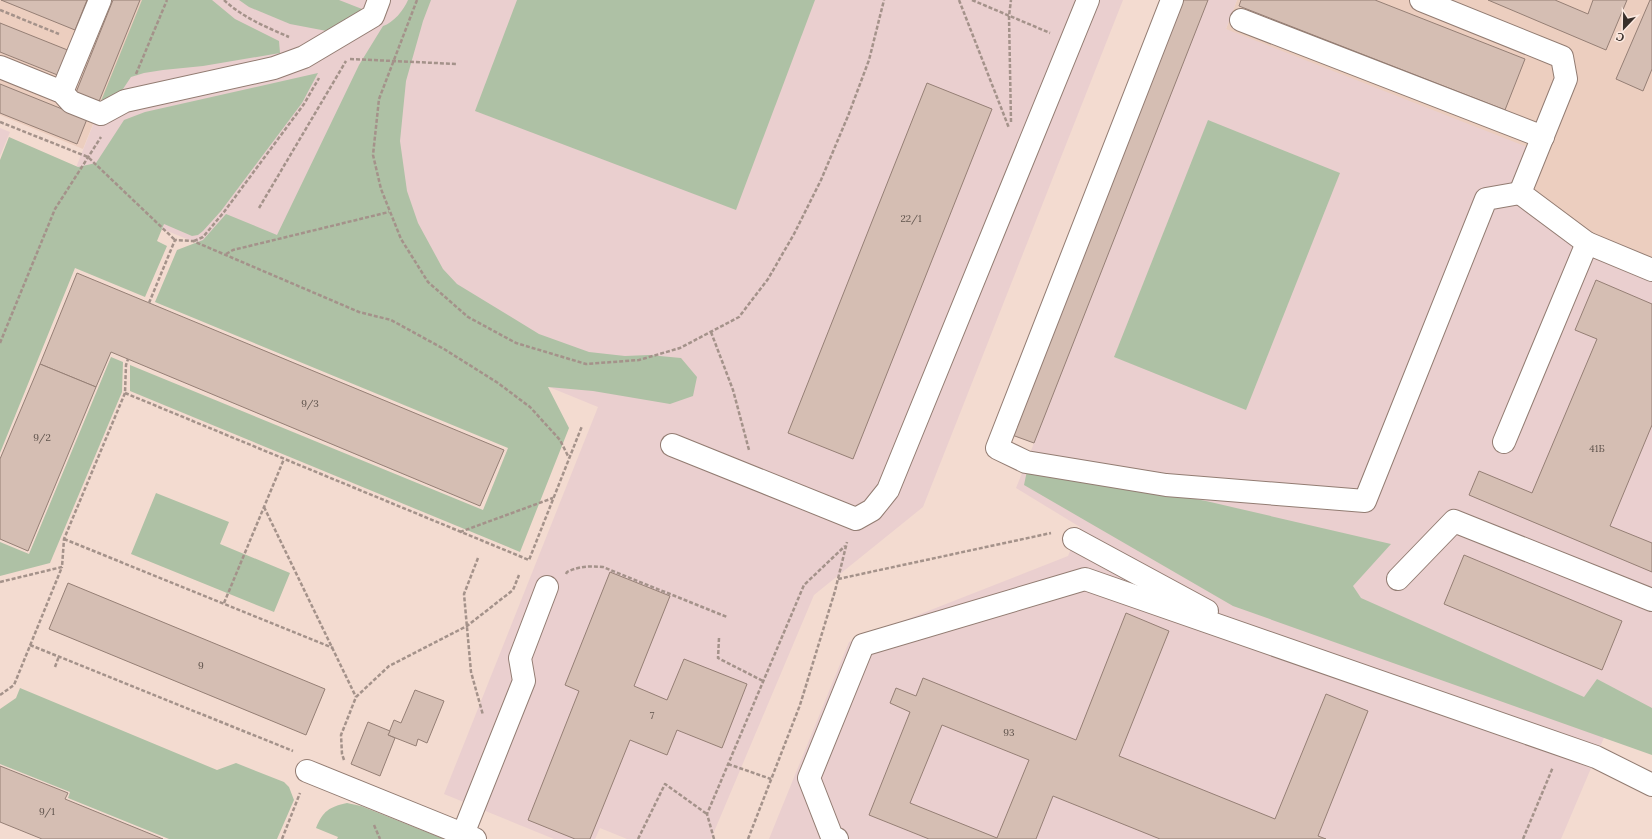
<svg xmlns="http://www.w3.org/2000/svg" width="1652" height="839" font-family="Lora,serif">
<rect width="100%" height="100%" fill="#f3dbd0"/>
<g fill="#eccebf">
<polygon points="0,0 143,0 83,149 0,115"/>
<polygon points="1237,0 1652,0 1652,259 1509,200 1226,29"/>
</g>
<g fill="#eacfcf">
<polygon points="143,0 1123,0 923,507 814,595 711,839 627,839 600,828 595,839 554,839 444,794 598,407 67,190"/>
<polygon points="1183,0 1237,0 1226,29 1530,148 1509,200 1652,259 1652,731 1614,714 1561,839 769,839 849,642 1068,556 1080,527 1016,488 1034,443 1012,435"/>
<polygon points="0,128 10,132 0,156"/>
</g>
<g fill="#aec1a5">
<polygon points="142,0 212,0 235,19 279,41 280,53 203,66 163,70 144,73 131,77 123,89 113,99 101,101"/>
<polygon points="239,0 339,0 362,9 352,24 332,32 290,24 249,7"/>
<path d="M408 0H431L423 21 406 81 400 141 407 191 418 223 443 269 457 284 539 334 589 352 625 356 649 355 681 358 697 377 693 396 670 404 593 391 548 387 569 428 520 552 130 391V365L483 510 508 448 155 302 177 250 203 240 226 214 277 235 359 65 383 26C393 23 404 10 408 0Z"/>
<polygon points="517,0 815,0 736,210 475,111"/>
<polygon points="318,73 302,103 221,211 203,231 198,235 192,236 164,224 157,241 167,246 145,297 75,268 0,453 0,160 9,137 78,167 96,163 124,120 145,112"/>
<polygon points="1208,120 1340,173 1246,410 1114,357"/>
<polygon points="111,357 123,362 122,392 50,563 0,576 0,542 29,554"/>
<polygon points="1028,466 1206,501 1391,544 1353,586 1361,598 1584,697 1597,679 1652,708 1652,755 1233,606 1024,485"/>
<polygon points="156,493 229,522 220,544 290,573 274,612 131,554"/>
<polygon points="20,688 217,770 236,763 284,782 289,787 294,800 277,839 169,839 68,798 70,792 0,764 0,709 16,698"/>
<path d="M347 803 361 806 444 839H337L338 837 316 828C323 811 329 807 347 803Z"/>
</g>
<g fill="#d5beb3" stroke="#957f75" fill-rule="evenodd">
<polygon points="1,0 87,0 75,30"/>
<polygon points="113,0 140,0 98,104 75,95"/>
<polygon points="1183,0 1208,0 1034,443 1012,435"/>
<polygon points="1241,0 1375,0 1525,59 1505,110 1239,6"/>
<polygon points="1488,0 1555,0 1588,14 1593,0 1627,0 1606,50"/>
<polygon points="1650,0 1652,0 1652,69 1643,91 1616,79"/>
<polygon points="0,23 70,51 60,76 0,52"/>
<polygon points="927,83 992,109 853,459 788,433"/>
<polygon points="0,84 87,119 77,144 0,113"/>
<polygon points="77,273 504,450 480,506 111,352 96,387 40,364"/>
<polygon points="1596,280 1652,304 1652,425 1610,526 1652,543 1652,572 1469,495 1479,471 1532,493 1597,339 1575,330"/>
<polygon points="40,364 96,387 28,551 0,539 0,459"/>
<polygon points="1464,555 1622,621 1602,670 1444,604"/>
<polygon points="610,572 670,596 634,686 667,700 684,659 747,684 722,748 677,730 667,755 630,740 590,839 575,839 528,820 579,691 565,685"/>
<polygon points="68,583 325,689 306,735 49,629"/>
<path d="M1126 613 1169 631 1119 756 1275 819 1326 694 1368 711 1318 836 1326 839H1160L1053 796 1036 839H929L869 815 910 712 890 703 896 688 916 696 923 678 1076 740ZM942 725 1029 760 997 838 910 803Z"/>
<polygon points="415,690 444,701 427,743 418,739 416,746 388,735 394,720 401,723"/>
<polygon points="368,722 390,731 388,735 395,738 380,776 351,764"/>
<polygon points="0,766 68,793 65,799 163,839 42,839 0,822"/>
</g>
<g fill="none" stroke-linecap="round" stroke-linejoin="round">
<g stroke="#927c72" stroke-width="24">
<g id="minor">
<polyline points="1172,0 997,448 1026,462 1166,485 1365,501 1486,199 1520,193"/>
<polyline points="1421,0 1562,57 1566,79 1520,193 1587,243"/>
<polyline points="1241,20 1543,137"/>
<polyline points="0,67 62,92 71,102 101,114 125,101 274,68 304,57 373,16 379,0"/>
<polyline points="62,92 100,0"/>
<polyline points="1504,442 1587,243 1652,270"/>
<polyline points="672,445 856,519 872,510 888,490 1088,0"/>
<polyline points="1074,539 1207,611"/>
<polyline points="1398,579 1454,521 1652,600"/>
<polyline points="307,771 475,839"/>
<polyline points="463,834 524,681 520,658 547,587"/>
<polyline points="837,839 832,837 809,778 863,645 1085,579 1596,757 1652,785"/>
</g>
</g>
<g stroke="#a4928a" stroke-width="2.5" stroke-dasharray="4 2" stroke-linecap="butt">
<path d="M224 0C242 17 266 27 289 37"/>
<polyline points="417,0 379,99 373,155 381,189 401,239 428,282 468,317 516,343 586,364 639,360 680,348 739,317 768,279 794,234 821,180 848,116 869,60 884,0"/>
<polyline points="959,0 1009,128"/>
<polyline points="972,0 1050,33"/>
<polyline points="0,10 59,34"/>
<polyline points="350,59 457,64"/>
<polyline points="136,74 167,0"/>
<polyline points="0,122 88,157 175,240"/>
<polyline points="1011,122 1009,16 1011,0"/>
<polyline points="259,208 346,61"/>
<polyline points="194,241 203,237 224,212 304,104 319,78"/>
<polyline points="226,254 233,250 389,212"/>
<polyline points="149,303 175,240 193,241 359,312 391,320 444,349 498,383 530,407 560,440 569,458"/>
<polyline points="711,332 733,390 749,450"/>
<polyline points="0,343 55,209 101,137"/>
<polyline points="125,393 529,560 582,426"/>
<polyline points="264,507 356,697"/>
<polyline points="460,532 553,498"/>
<polyline points="64,539 333,648"/>
<polyline points="478,558 464,594 471,672 483,715"/>
<path d="M566 574 567 572C579 566 590 566 603 567L727 617"/>
<polyline points="838,579 1051,533"/>
<polyline points="0,582 62,567 64,539 125,393 126,365 128,359"/>
<polyline points="224,603 284,459"/>
<polyline points="719,638 718,658 763,681"/>
<polyline points="30,645 293,751"/>
<polyline points="55,667 59,656"/>
<polyline points="0,695 14,685 62,567"/>
<polyline points="344,760 342,754 341,735 356,697 389,666 467,626 513,590 519,575"/>
<polyline points="728,764 771,779"/>
<polyline points="374,825 380,839"/>
<polyline points="282,839 300,793"/>
<polyline points="638,839 665,784 707,814"/>
<polyline points="714,839 707,814 804,585 845,546"/>
<polyline points="748,839 800,705 835,591 847,542"/>
<polyline points="1523,839 1553,767"/>
</g>
<use href="#minor" stroke="#fff" stroke-width="22"/>
</g>
<g text-anchor="middle" stroke-width="3" stroke-linejoin="round" paint-order="stroke">
<g font-size="10" fill="#5f534c">
<text x="911" y="222">22/1</text>
<text x="310" y="407">9/3</text>
<text x="42" y="441">9/2</text>
<text x="1597" y="452">41Б</text>
<text x="201" y="669">9</text>
<text x="652" y="719">7</text>
<text x="1009" y="736">93</text>
<text x="47" y="815">9/1</text>
</g>
</g>
<g transform="translate(1624 28) rotate(202)" stroke="#fce9e0" stroke-width="3" paint-order="stroke">
<path d="M0-3L7 15L0 10L-7 15Z" fill="#382f2a"/>
<text y="-6" font-size="11" font-weight="bold" text-anchor="middle" fill="#382f2a">С</text>
</g>
</svg>
